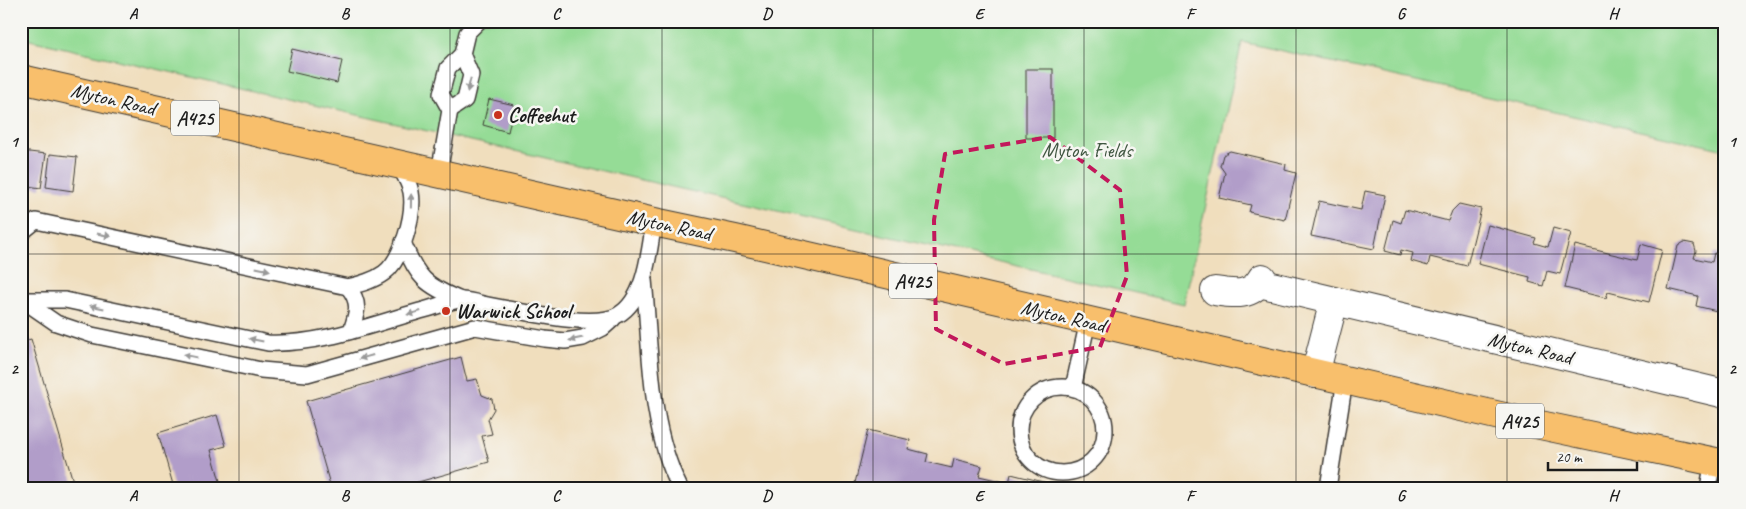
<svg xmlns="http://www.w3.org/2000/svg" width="1746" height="509" font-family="Caveat,sans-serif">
<rect width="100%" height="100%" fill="#f6f6f2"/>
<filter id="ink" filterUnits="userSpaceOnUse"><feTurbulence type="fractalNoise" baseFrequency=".02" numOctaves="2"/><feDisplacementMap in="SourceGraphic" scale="10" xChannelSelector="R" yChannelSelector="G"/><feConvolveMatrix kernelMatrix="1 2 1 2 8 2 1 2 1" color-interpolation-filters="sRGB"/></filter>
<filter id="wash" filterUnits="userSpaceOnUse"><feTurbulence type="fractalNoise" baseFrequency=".0096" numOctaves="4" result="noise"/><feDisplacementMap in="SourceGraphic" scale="20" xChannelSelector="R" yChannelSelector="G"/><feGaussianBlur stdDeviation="1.12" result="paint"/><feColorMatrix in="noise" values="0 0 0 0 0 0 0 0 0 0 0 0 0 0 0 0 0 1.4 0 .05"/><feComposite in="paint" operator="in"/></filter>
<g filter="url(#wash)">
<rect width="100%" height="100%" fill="#f0debd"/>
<polygon fill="#95dc96" stroke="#587c59" points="21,21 1725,21 1725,150 1242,42 1184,304 21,38"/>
<g id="blocks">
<g fill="#b19dc9">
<polygon points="292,49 342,61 337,83 287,71"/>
<rect x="1026" y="69" width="27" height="69"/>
<polygon points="489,99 514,105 508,132 483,125"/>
<polygon points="21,151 46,154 41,188 21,185"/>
<polygon points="1230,151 1286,164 1285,170 1296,173 1285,220 1249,212 1251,205 1219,198 1225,173 1220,166 1223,155"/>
<polygon points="50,154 77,157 73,191 46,187"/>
<polygon points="1365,191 1385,195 1374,249 1311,236 1319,201 1361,210"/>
<polygon points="1459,204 1481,209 1467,266 1430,257 1428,266 1411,261 1413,253 1401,250 1400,255 1385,251 1393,220 1401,223 1405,210 1448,221 1452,211"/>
<polygon points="1488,225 1536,238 1534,243 1548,247 1553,228 1571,233 1560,274 1547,271 1543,286 1529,282 1530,277 1478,264"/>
<polygon points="1684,242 1694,244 1696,251 1694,258 1712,262 1714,253 1725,256 1725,313 1696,306 1698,296 1668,289 1678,246"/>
<polygon points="1641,244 1662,250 1649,302 1608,292 1606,298 1565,288 1575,245 1637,260"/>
<polygon points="31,339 75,488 21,488 21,342"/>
<polygon points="461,357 467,381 477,379 482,395 492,399 494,409 488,419 492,434 482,436 489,462 397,488 331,488 306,401"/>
<polygon points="217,415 226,446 211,450 222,488 174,488 158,433"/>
<polygon points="868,430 910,440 908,449 928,454 926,462 952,468 954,459 982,466 979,476 1009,483 1011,474 1068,488 864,488 864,485 855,483"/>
</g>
</g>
</g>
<g filter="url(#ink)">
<use href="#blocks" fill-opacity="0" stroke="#3c3934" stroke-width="1"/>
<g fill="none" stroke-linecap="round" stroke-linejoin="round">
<g stroke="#3c3934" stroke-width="18">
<g id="service">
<polyline points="450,110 465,100 471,75 462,54"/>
<polyline points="439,173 450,110 441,94 448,68 462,54 467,33 479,21"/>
<path d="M21 233 36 221 348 287C360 284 373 281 384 273 402 260 415 214 411 192 409 182 403 173 398 164"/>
<path d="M403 242C417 278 426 286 461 300"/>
<path d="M644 280C651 349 648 424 680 488"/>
<path d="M348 287C361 303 357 313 351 331"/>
<path d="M21 300H65L268 343C320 345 370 325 420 311 433 308 448 301 461 300 469 300 479 303 487 305 518 310 591 330 618 315 646 299 649 251 654 222"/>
<polyline points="24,301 56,323 92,335 261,370 307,374 475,327 545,339 565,341 583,338 603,328 613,319"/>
<circle cx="1062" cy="430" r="43"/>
<polyline points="1073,388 1088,321"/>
<polyline points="1328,488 1345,380"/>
<polyline points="1708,488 1713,461"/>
</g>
</g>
<g stroke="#3c3934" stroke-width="30">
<g id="minor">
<polyline points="1259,283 1725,394"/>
<path d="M1215 291C1234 294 1252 297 1262 278"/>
<polyline points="1315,374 1334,301"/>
</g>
</g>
<g stroke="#3c3934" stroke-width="30">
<polyline id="primary" points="21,79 654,222 735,239 1526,422 1725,464"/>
</g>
<use href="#service" stroke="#fff" stroke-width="15"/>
<use href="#minor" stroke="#fff" stroke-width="28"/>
<use href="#primary" stroke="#f8bf6c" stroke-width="28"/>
</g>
<defs><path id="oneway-solid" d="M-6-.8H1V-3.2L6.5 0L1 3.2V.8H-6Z" transform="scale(1.25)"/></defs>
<g fill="#999">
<use href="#oneway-solid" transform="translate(469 85) rotate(104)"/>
<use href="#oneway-solid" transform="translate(411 201) rotate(-89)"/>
<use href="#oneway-solid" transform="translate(104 235) rotate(12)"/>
<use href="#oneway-solid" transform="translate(263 269) rotate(12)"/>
<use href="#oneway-solid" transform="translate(97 307) rotate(-168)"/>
<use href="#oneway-solid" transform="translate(414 313) rotate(165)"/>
<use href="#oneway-solid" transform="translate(576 339) rotate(168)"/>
<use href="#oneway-solid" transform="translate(256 340) rotate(-168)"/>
<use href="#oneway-solid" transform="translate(190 356) rotate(-169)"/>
<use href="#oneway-solid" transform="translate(366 357) rotate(164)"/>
</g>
</g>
<path fill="none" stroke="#c2185b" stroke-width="4" stroke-dasharray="10 6" stroke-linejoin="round" d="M1050 137 1120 190 1127 276 1100 347 1004 364 936 329 934 220 945 154Z"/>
<path fill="none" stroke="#1c1c1c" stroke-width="1" stroke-opacity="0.55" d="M239 21V488M450 21V488M662 21V488M873 21V488M1084 21V488M1296 21V488M1507 21V488M21 254H1725"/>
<g fill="#c8321e" stroke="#f6f6f2" stroke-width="2">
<circle cx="498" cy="115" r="5"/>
<circle cx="446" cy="311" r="5"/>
</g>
<g text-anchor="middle" stroke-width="5" stroke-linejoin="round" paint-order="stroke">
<g fill="#f6f6f2" stroke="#5d5d5c" stroke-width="1">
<rect x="171" y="100.5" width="48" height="35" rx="4"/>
<rect x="889" y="263.5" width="48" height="35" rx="4"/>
<rect x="1496" y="403.5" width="48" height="35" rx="4"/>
</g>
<g font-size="20" font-weight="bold" fill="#1c1c1c">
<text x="195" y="125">A425</text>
<text x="913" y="288">A425</text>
<text x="1520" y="428">A425</text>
</g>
<g font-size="21" fill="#1c1c1c" stroke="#f6f6f2">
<text transform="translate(113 99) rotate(13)" y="7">Myton Road</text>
<text transform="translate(669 225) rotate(12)" y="7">Myton Road</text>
<text transform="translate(1063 316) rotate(13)" y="7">Myton Road</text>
<text transform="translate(1530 348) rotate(13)" y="7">Myton Road</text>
</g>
<g font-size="21" font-weight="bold" fill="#1c1c1c" stroke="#f6f6f2" text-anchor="start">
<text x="508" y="122">Coffeehut</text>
<text x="456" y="318">Warwick School</text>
</g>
<g font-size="21" fill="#405641" stroke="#f6f6f2">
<text x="1087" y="157">Myton Fields</text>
</g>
</g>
<rect width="1746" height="509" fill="none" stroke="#f6f6f2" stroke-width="55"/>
<path d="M1548 462v8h89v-8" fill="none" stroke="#1c1c1c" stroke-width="2.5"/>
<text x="1556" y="462" font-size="15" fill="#1c1c1c" stroke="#f6f6f2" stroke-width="4" paint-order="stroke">20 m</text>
<rect x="28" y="28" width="1690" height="454" fill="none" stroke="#1c1c1c" stroke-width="2"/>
<g font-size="16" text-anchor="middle" font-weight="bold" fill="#1c1c1c">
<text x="133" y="19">A</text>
<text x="345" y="19">B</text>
<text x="556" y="19">C</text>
<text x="767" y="19">D</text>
<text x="979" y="19">E</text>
<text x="1190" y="19">F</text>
<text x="1401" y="19">G</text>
<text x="1613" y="19">H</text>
<text x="14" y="147">1</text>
<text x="1732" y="147">1</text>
<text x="14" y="374">2</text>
<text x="1732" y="374">2</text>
<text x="133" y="501">A</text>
<text x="345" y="501">B</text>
<text x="556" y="501">C</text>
<text x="767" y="501">D</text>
<text x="979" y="501">E</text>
<text x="1190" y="501">F</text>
<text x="1401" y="501">G</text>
<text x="1613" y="501">H</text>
</g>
</svg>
